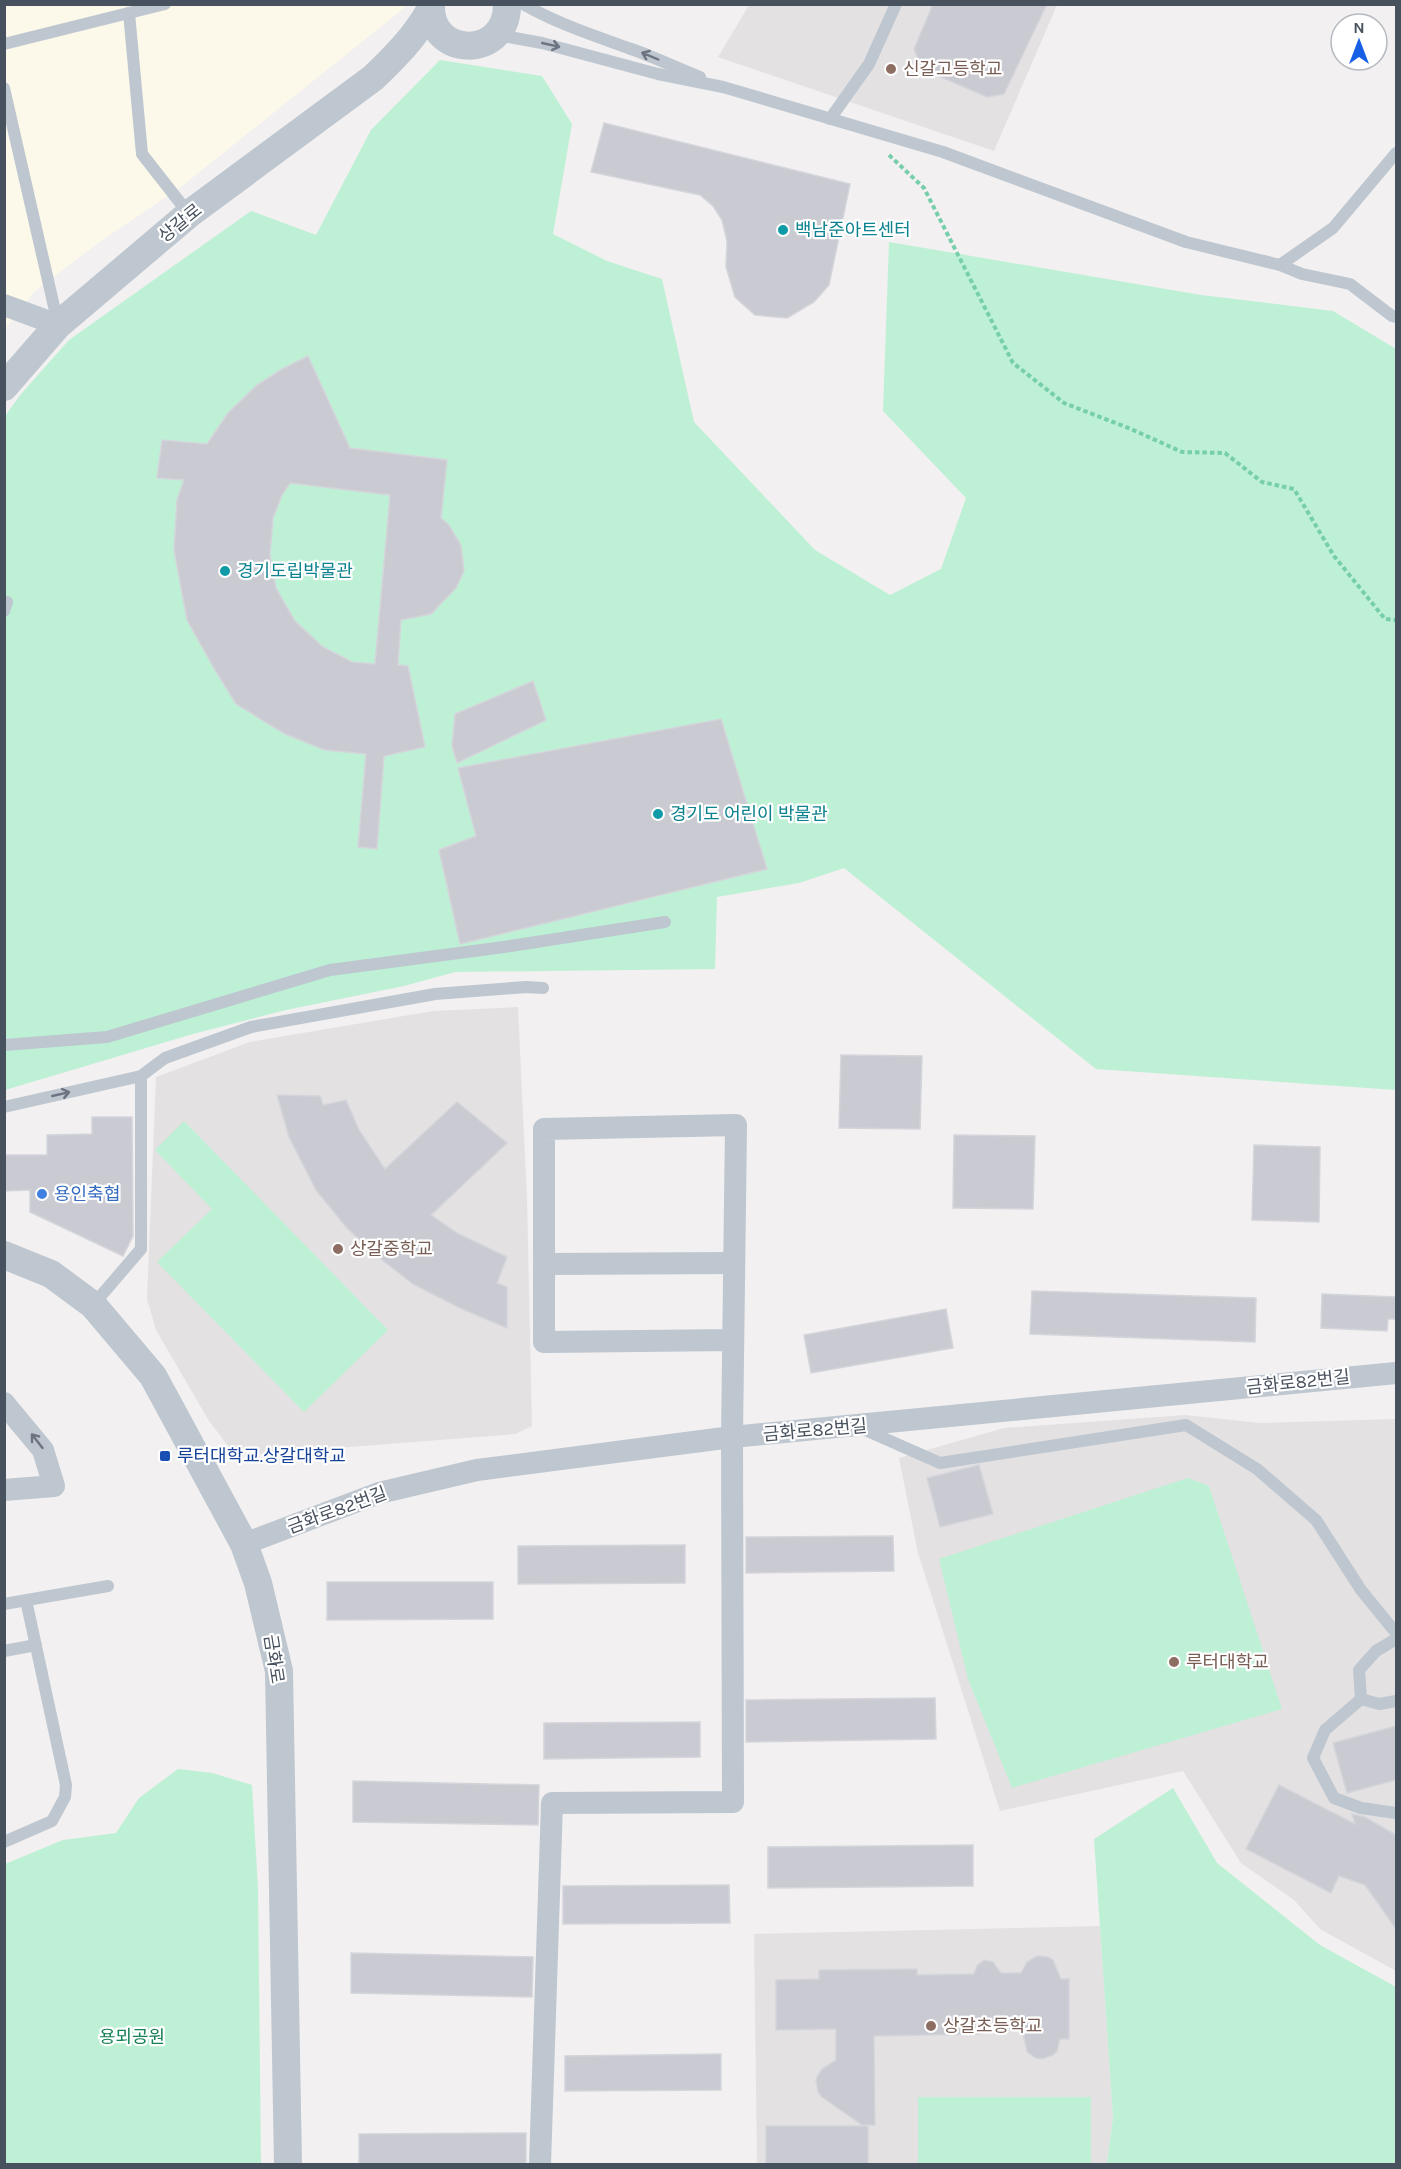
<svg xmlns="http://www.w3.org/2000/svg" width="1401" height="2169" font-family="Karla,'Noto Sans KR',sans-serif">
<rect width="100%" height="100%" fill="#f2f0f0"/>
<polygon fill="#fcf9ea" points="5,5 408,5 181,187 98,243 34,292 5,329"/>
<g fill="#e3e1e2">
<polygon points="749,5 1057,5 994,151 718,57"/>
<polygon points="518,1007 527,1200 532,1426 515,1434 236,1456 209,1421 156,1330 147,1299 156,1077 250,1042 433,1011"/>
<polygon points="1185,1415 1260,1423 1396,1419 1396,1971 1320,1929 1294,1900 1241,1863 1183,1771 1000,1811 918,1553 899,1458 1004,1428"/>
<polygon points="1100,1926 1113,2117 1107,2164 757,2164 754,1934"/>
</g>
<g fill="#bef0d6">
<polygon points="440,60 542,76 572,124 553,234 607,261 662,279 694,422 815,550 890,595 941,569 966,498 883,411 889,242 1201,295 1333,311 1396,349 1396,1090 1096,1069 844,868 799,883 717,897 715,969 455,972 404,986 286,1010 193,1034 5,1090 5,416 21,394 69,340 251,211 316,235 371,130"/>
<polygon points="184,1121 388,1330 304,1412 157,1262 212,1209 155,1150"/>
<polygon points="1188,1478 1209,1486 1282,1709 1012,1788 968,1679 939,1559"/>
<polygon points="178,1769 212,1773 252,1785 258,1889 261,2164 5,2164 5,1864 63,1840 116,1833 139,1798"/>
<polygon points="1173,1788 1217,1863 1320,1945 1396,1987 1396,2164 1107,2164 1113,2117 1094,1839"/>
<rect x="918" y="2097" width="173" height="67"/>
</g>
<g fill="#cacbd2" stroke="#d4d5db" stroke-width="1.5" fill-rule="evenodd">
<polygon points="933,4 1047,4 1004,94 987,97 922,69 914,49"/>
<polygon points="604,123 850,184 829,285 814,302 787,318 755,315 735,297 726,267 727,241 722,220 713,206 700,195 591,172"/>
<path d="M308 356 350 448 447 460 441 518 448 524 461 545 464 571 456 588 431 614 401 620 398 665 408 666 425 747 384 756 377 849 358 847 366 754 325 750 285 734 236 704 215 670 187 620 174 550 177 500 184 480 157 478 162 440 207 444 228 413 257 385 282 369ZM290 483 390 495 375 664 352 662 323 647 295 621 276 588 270 555 273 518 282 495Z"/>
<polygon points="533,681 546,720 457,763 452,746 455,714"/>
<polygon points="721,719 767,869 460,944 439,850 476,836 458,768"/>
<polygon points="841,1055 922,1056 920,1129 839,1128"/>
<polygon points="277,1095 320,1096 323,1105 346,1100 359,1130 385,1169 457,1102 507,1143 431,1215 457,1233 507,1257 497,1283 507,1287 507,1328 462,1309 413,1284 381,1259 347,1228 316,1190 289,1137"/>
<polygon points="92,1117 132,1117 133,1236 123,1256 30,1212 30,1190 4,1191 4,1155 47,1155 47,1135 92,1134"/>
<polygon points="954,1135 1035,1136 1033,1209 953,1208"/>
<polygon points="1254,1145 1320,1147 1319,1222 1252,1220"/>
<polygon points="1032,1291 1256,1298 1255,1342 1030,1334"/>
<polygon points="1322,1294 1396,1297 1396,1319 1388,1319 1387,1331 1321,1328"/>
<polygon points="946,1309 953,1348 811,1373 804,1335"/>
<polygon points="979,1465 993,1514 940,1527 927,1478"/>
<polygon points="893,1536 894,1571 746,1573 746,1537"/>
<polygon points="685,1545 685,1583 518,1584 518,1546"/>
<polygon points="327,1582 493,1582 493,1619 327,1620"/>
<polygon points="935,1698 936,1739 746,1742 746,1700"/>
<polygon points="700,1722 700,1757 544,1759 544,1723"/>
<polygon points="1396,1726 1396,1780 1347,1793 1333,1743"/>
<polygon points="353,1781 539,1785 538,1825 353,1822"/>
<polygon points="1279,1785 1355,1824 1352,1814 1365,1817 1396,1835 1396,1929 1365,1885 1339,1876 1331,1893 1246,1849"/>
<polygon points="973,1845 973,1886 768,1888 768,1847"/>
<polygon points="729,1885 730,1923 563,1924 563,1886"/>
<polygon points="351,1953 533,1957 532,1997 351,1993"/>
<polygon points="1037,1956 1048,1957 1053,1960 1061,1979 1069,1979 1069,2039 1060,2039 1057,2051 1053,2055 1042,2059 1036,2058 1027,2052 1022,2028 982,2028 982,2034 874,2036 875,2125 862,2125 822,2097 818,2092 816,2080 818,2075 822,2069 836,2060 836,2029 776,2030 776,1980 819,1979 819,1970 917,1969 917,1975 974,1974 977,1966 984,1960 993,1962 1001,1973 1021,1973 1027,1962"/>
<polygon points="721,2054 721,2090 565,2091 565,2056"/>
<rect x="766" y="2126" width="102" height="38"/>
<polygon points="526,2133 526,2164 359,2164 359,2134"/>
</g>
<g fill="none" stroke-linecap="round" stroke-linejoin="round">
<polyline stroke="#76ceaa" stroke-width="4" stroke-dasharray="4.5 3" stroke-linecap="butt" points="889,155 924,188 1013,363 1064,403 1131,429 1182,452 1225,453 1262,482 1294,489 1334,556 1385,619 1396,620"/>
<g stroke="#bec6cf" stroke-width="12">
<path d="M523 4C558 24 593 35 631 49 654 57 677 68 700 77"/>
<polyline points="129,13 142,154 189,214"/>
<polyline points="495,37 509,37 542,43 658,74 723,87 943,152 1186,242 1280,265 1333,228 1396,153"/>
<polyline points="4,44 165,4"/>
<polyline points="4,88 58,324"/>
<polyline points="830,119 869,64 896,4"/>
<polyline points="1280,265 1302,274 1350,284 1392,316 1396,317"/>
<polyline points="4,611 7,602"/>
<polyline points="4,1045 107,1037 330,970 504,947 665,922"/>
<polyline points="4,1107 141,1076 165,1058 251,1027 435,994 526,987 543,988"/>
<polyline points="93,1305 141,1249 141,1076"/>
<polyline points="863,1429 940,1463 1186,1425 1257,1469 1316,1520 1361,1590 1396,1633"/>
<polyline points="4,1604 108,1586"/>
<polyline points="1396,1639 1376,1651 1359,1670 1361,1699 1325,1730 1313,1758 1334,1798 1361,1808 1396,1813"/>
<polyline points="4,1651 36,1645"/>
<polyline points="1361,1699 1379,1704 1396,1701"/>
<polyline points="4,1842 52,1821 65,1797 66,1785 26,1600"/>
</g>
<g stroke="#bec6cf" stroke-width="22">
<polyline points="4,305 58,325"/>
<polyline points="544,1264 734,1263"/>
<polyline points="4,1403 43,1450 54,1486 4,1490"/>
<polyline points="244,1544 379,1493 477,1470 732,1437 1396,1373"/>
<polyline points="540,2164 552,1803 733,1802 732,1437 736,1125 544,1129 544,1342 733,1340"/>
</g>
<g stroke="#bec6cf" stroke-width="28">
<path d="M431 4C428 59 508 60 507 4"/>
<path d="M4 387 58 325 189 214 373 78C395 57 415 37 430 10"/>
<polyline points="4,1255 51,1274 93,1305 153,1376 244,1544 258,1583 279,1671 288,2164"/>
</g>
</g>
<defs><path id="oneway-shaft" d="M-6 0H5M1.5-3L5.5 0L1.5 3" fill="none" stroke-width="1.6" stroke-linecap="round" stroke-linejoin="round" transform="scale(1.5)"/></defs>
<g stroke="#6b7480">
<use href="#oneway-shaft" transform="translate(551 45) rotate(13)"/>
<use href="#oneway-shaft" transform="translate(650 56) rotate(-157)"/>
<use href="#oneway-shaft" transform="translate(61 1094) rotate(-13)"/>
<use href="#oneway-shaft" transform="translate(37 1441) rotate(-128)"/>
</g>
<g fill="#8d6e63" stroke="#fff" stroke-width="2">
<circle cx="891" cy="69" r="6"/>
<circle cx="338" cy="1249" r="6"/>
<circle cx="1174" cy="1662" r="6"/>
<circle cx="931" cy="2026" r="6"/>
</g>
<g fill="#0f9aa8" stroke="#fff" stroke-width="2">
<circle cx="783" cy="230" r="6"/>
<circle cx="225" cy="571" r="6"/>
<circle cx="658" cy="814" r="6"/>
</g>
<circle fill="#3f7fe0" stroke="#fff" stroke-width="2" cx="42" cy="1194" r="6"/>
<rect fill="#1a4fb4" stroke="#fff" stroke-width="2" x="159" y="1450" width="12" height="12" rx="3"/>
<g text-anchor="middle" stroke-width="4.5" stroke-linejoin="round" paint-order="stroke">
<g font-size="18" fill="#785e54" stroke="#fff" text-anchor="start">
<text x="903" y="75">신갈고등학교</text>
<text x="350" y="1255">상갈중학교</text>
<text x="1186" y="1668">루터대학교</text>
<text x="943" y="2032">상갈초등학교</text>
</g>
<g font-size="18" fill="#48515e" stroke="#fff">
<text transform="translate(180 223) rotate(-39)" y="6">상갈로</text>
<text transform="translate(1298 1382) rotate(-6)" y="6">금화로82번길</text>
<text transform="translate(815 1430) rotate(-5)" y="6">금화로82번길</text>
<text transform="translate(337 1510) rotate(-20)" y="6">금화로82번길</text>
<text transform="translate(274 1659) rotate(81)" y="6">금화로</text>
</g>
<g font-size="18" fill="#0d838f" stroke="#fff" text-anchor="start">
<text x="795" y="236">백남준아트센터</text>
<text x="237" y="577">경기도립박물관</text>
<text x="670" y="820">경기도 어린이 박물관</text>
</g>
<g font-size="18" fill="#366cbe" stroke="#fff" text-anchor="start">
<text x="54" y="1200">용인축협</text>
</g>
<g font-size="18" fill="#164399" stroke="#fff" text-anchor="start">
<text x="177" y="1462">루터대학교.상갈대학교</text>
</g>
<g font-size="18" fill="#168155" stroke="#fff">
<text x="132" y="2043">용뫼공원</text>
</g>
</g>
<rect width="1401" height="2169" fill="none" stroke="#48515e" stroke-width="12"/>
<g transform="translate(1359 42)"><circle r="28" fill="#ffffff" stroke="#b6b9bf" stroke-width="1.5"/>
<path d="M0-4.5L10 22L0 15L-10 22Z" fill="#1760e5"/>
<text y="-9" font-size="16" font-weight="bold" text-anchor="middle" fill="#48515e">N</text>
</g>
</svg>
